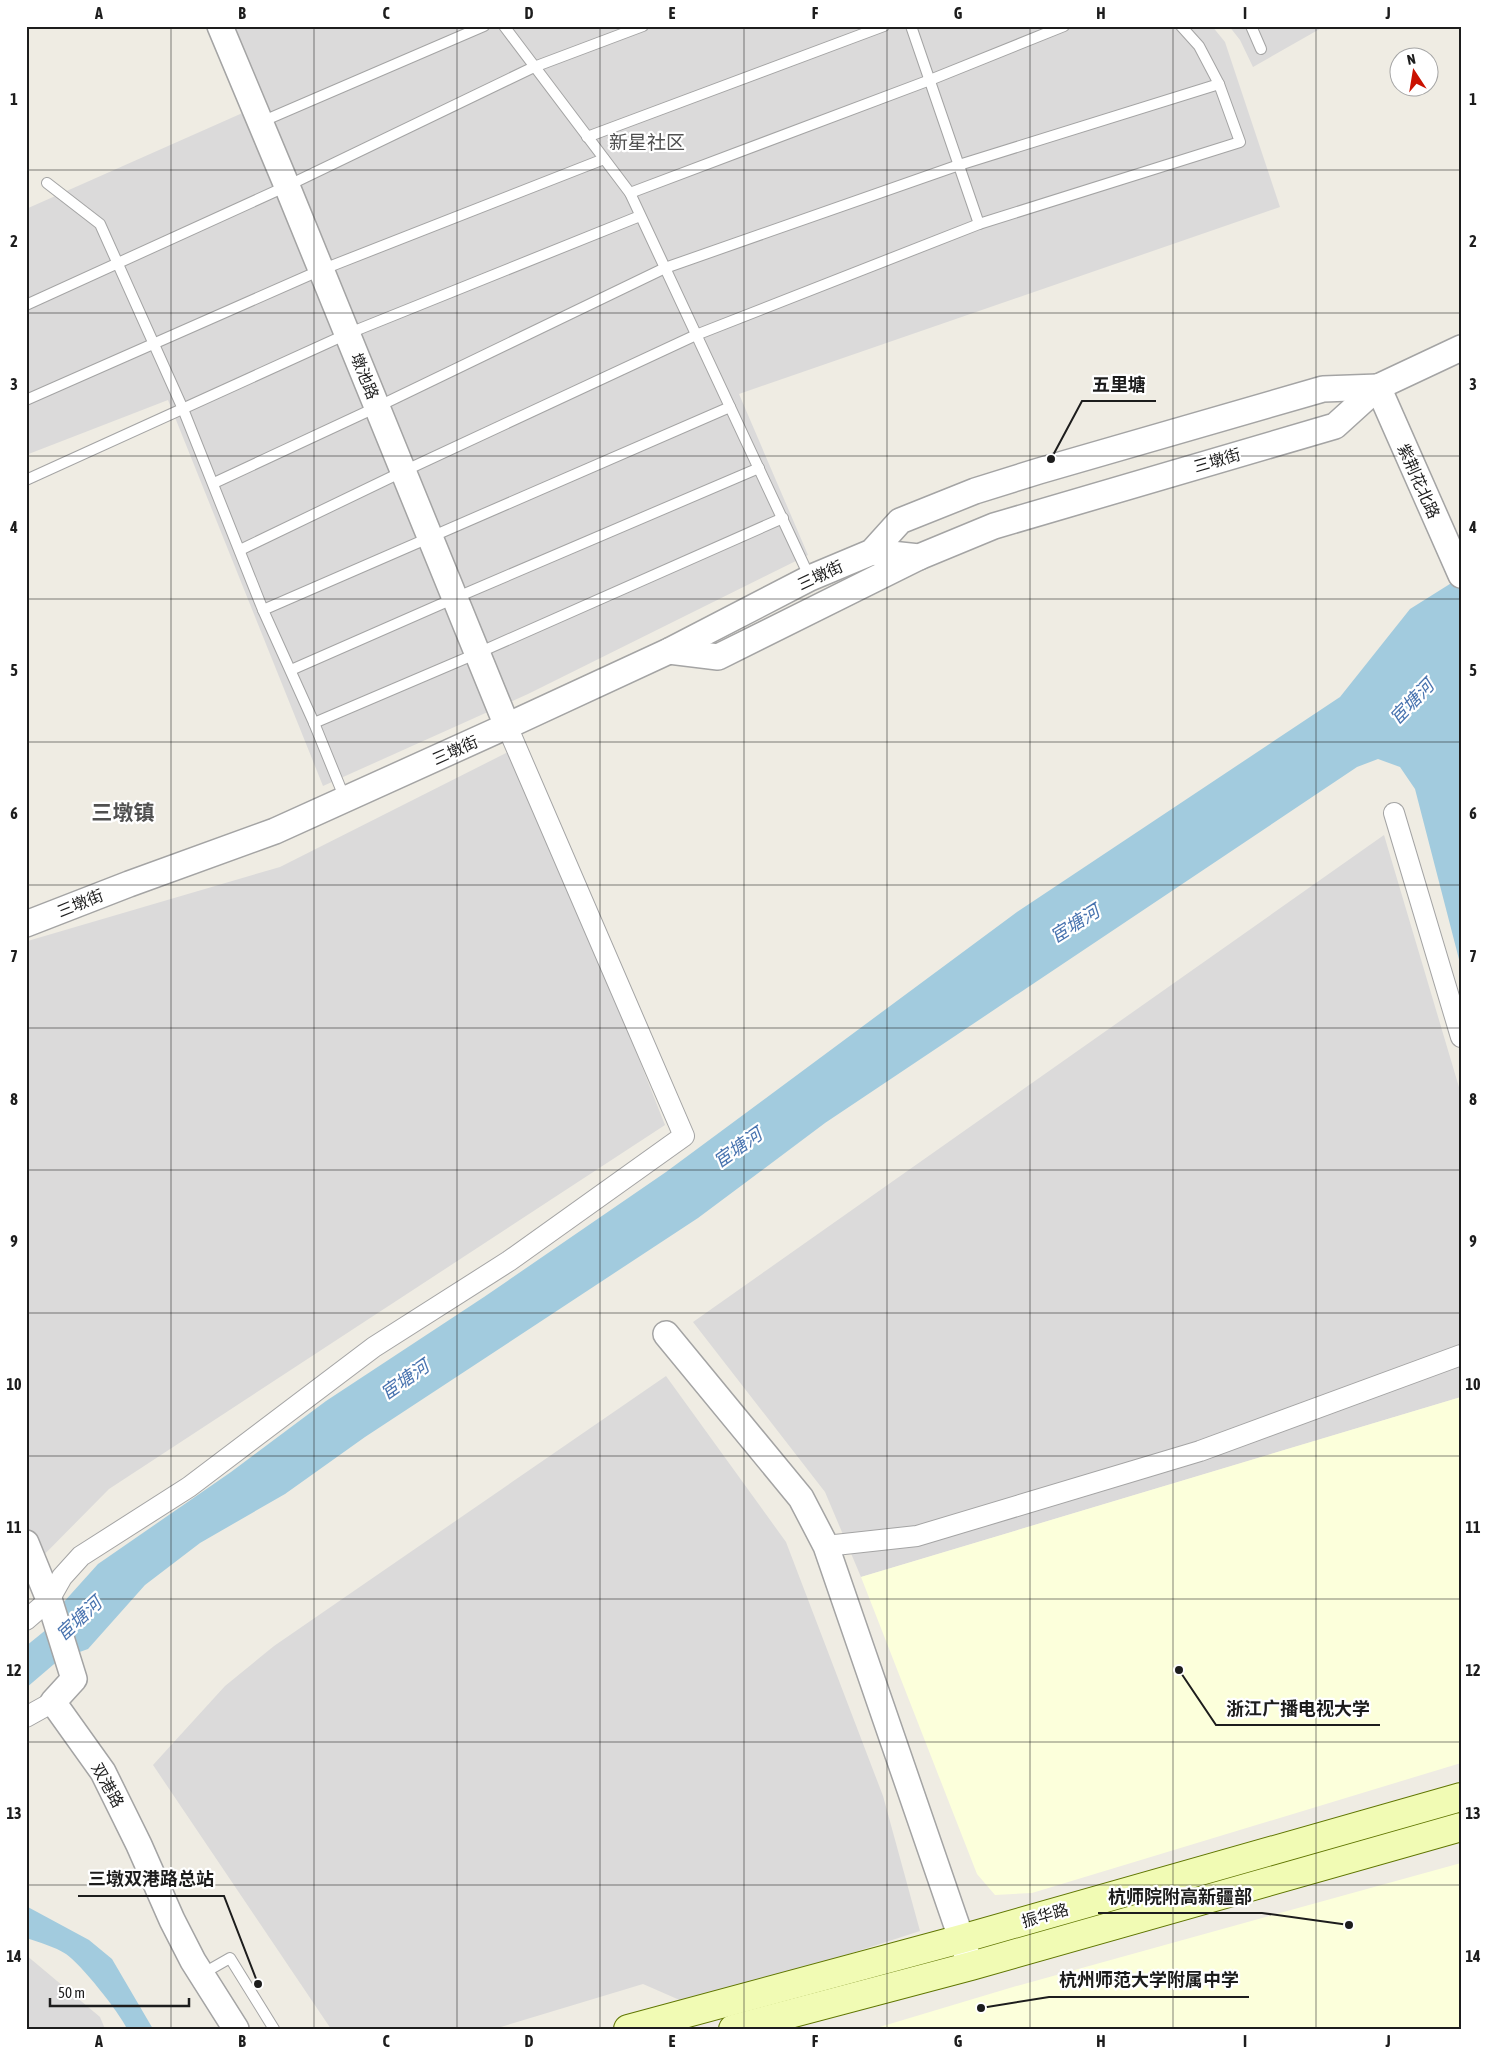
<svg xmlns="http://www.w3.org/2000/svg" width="1487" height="2055" font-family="'Asap Condensed','Noto Sans SC',sans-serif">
<rect width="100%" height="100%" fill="#efece3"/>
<g fill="#dbdada">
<polygon points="231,26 1212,26 1225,42 1280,207 739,394 808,555 528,694 323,786 168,400 26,455 26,209 265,103"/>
<polygon points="1229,26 1325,26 1253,67 1240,40"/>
<polygon points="516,748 665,1125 109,1489 26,1573 26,942 31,940 280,867"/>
<polygon points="1384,835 1461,1094 1461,1397 861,1577 825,1492 693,1322"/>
<polygon points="666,1376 786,1542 883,1796 920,1931 691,2005 643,1984 494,2029 331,2029 153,1765 225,1686 274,1646"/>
<polygon points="26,1955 100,2017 105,2029 26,2029"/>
</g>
<g fill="#fcffdb">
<polygon points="1461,1397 1461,1763 1032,1893 995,1895 977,1874 861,1577"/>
<polygon points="1461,1863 1461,2029 873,2029 1013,1987"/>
</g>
<g fill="#a2cbde">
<polygon points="1461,577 1461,967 1415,789 1400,767 1378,759 1357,767 825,1123 698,1218 365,1437 285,1494 200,1543 145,1585 88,1649 60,1659 26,1688 26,1646 47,1629 62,1604 98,1564 231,1472 326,1401 484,1297 666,1172 1017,912 1340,697 1410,609"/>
<path d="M26 1906 89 1940 112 1959 153 2029H127C120 2013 80 1963 66 1954 55 1947 39 1942 26 1938Z"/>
</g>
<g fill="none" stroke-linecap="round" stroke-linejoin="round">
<g stroke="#a4a4a4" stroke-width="12">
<g id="service">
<polyline points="504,26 630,193 810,578"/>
<polyline points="911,26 979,224"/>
<polyline points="1251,26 1261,49"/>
<polyline points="261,122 484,26"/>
<polyline points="587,137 884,26"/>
<polyline points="47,183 100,224 183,409 263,610 314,723 345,799"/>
<polyline points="630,193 930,80 1064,26"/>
<polyline points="26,305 287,186 534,67 643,26"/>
<polyline points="26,400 321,270 604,159"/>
<polyline points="26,480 347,334 640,216"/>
<polyline points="214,483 377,407 665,268 959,165 1219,84"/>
<polyline points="240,550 404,471 696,335 979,224 1240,142 1219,84 1199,46 1181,26"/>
<polyline points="263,610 730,407"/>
<polyline points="291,670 455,598 759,468"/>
<polyline points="314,723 478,653 783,518"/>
<polyline points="202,1974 230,1958 274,2029"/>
</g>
</g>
<g stroke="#a4a4a4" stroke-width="22">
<g id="minor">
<polyline points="1394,813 1461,1037"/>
<polyline points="826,1546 917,1536 1200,1451 1461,1355"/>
<polyline points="26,1620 49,1600 62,1577 81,1556 189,1487 374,1347 509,1261 684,1136 507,726"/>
<polyline points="26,1717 53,1702"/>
</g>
</g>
<g stroke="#a4a4a4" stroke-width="28">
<g id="tertiary">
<polyline points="220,26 287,186 507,726"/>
<polyline points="1378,387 1461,575"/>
<polyline points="872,552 919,557 994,526 1335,426 1378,387 1461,348"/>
<polyline points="669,651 718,657 919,557"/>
<polyline points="26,924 129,884 275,831 507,726 669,651 810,578 872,552 900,521 975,491 1039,471 1323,389 1378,387"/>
<polyline points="666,1334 801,1498 826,1546 968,1958"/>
<polyline points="26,1543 50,1602 74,1679 53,1702 103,1772 139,1845 172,1920 193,1961 236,2029"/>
</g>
</g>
<g stroke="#607602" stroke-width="30">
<g id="secondary">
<polyline points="628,2029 961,1939 1461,1797"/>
<polyline points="733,2029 971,1966 1461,1827"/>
</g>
</g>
<use href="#service" stroke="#fff" stroke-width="10"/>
<use href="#minor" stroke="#fff" stroke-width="20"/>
<use href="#tertiary" stroke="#fff" stroke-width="25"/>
<use href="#secondary" stroke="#f1fbb4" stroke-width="28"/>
</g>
<path fill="none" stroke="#1d1d1d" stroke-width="1" stroke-opacity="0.55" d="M171 26V2029M314 26V2029M457 26V2029M600 26V2029M744 26V2029M887 26V2029M1030 26V2029M1173 26V2029M1316 26V2029M26 170H1461M26 313H1461M26 456H1461M26 599H1461M26 742H1461M26 885H1461M26 1028H1461M26 1170H1461M26 1313H1461M26 1456H1461M26 1599H1461M26 1742H1461M26 1885H1461"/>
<g text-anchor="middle" stroke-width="4.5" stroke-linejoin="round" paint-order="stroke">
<g font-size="16" fill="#1d1d1d" stroke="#fff">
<text transform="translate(365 376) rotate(68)" y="6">墩池路</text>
<text transform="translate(1217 460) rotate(-16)" y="6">三墩街</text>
<text transform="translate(1419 481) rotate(66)" y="6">紫荆花北路</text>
<text transform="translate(820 575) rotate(-25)" y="6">三墩街</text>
<text transform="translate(455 750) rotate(-24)" y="6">三墩街</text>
<text transform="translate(80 903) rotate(-22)" y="6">三墩街</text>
<text transform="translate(108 1785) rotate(61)" y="6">双港路</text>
<text transform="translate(1045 1915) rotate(-16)" y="6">振华路</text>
</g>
<g font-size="18" font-style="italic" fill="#4873af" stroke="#fff">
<text transform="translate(1412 702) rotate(-46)" y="6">宦塘河</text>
<text transform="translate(1075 924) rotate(-32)" y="6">宦塘河</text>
<text transform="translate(738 1148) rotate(-35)" y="6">宦塘河</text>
<text transform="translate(405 1380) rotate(-35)" y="6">宦塘河</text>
<text transform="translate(79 1619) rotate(-43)" y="6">宦塘河</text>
</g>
<g font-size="19" fill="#505050" stroke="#fff">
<text x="647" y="149">新星社区</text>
</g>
<g font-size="21" font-weight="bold" fill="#505050" stroke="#fff">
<text x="123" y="820">三墩镇</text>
</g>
</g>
<path fill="none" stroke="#1d1d1d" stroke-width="2" d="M1051 459L1082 401H1156M1179 1670L1216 1725H1380M258 1984L224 1896H78M1349 1925L1262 1913H1098M981 2008L1049 1997H1249"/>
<g fill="#1d1d1d" stroke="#fff" stroke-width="2">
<circle cx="1051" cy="459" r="5"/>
<circle cx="1179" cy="1670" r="5"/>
<circle cx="258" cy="1984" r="5"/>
<circle cx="1349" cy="1925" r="5"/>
<circle cx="981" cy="2008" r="5"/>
</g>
<g font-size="18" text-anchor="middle" font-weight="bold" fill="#1d1d1d" stroke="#fff" stroke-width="4.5" stroke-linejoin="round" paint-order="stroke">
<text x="1119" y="391">五里塘</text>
<text x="1298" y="1715">浙江广播电视大学</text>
<text x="151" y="1885">三墩双港路总站</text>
<text x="1180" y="1903">杭师院附高新疆部</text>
<text x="1149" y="1986">杭州师范大学附属中学</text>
</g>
<rect width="1487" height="2055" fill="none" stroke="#ffffff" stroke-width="55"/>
<g transform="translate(1414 72) rotate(348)"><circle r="24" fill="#ffffff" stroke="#a5a5a5"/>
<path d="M0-4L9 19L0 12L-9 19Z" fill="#ca1100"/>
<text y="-8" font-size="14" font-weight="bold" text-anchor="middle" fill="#1d1d1d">N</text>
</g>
<path d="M50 1998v8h139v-8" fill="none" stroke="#1d1d1d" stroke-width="2.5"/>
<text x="58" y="1998" font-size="15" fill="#1d1d1d" stroke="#ffffff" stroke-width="4" paint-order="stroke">50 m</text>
<rect x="28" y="28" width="1432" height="2000" fill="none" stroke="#1d1d1d" stroke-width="2"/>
<g font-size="16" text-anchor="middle" font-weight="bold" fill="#1d1d1d">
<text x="99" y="19">A</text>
<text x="242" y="19">B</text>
<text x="386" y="19">C</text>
<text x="529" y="19">D</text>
<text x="672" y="19">E</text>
<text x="815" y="19">F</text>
<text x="958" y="19">G</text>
<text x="1101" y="19">H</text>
<text x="1245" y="19">I</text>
<text x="1388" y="19">J</text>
<text x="14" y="105">1</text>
<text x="1473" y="105">1</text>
<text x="14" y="247">2</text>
<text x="1473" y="247">2</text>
<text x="14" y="390">3</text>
<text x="1473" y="390">3</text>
<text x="14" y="533">4</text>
<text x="1473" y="533">4</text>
<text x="14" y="676">5</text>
<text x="1473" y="676">5</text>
<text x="14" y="819">6</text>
<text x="1473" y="819">6</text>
<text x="14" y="962">7</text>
<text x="1473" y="962">7</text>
<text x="14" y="1105">8</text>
<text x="1473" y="1105">8</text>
<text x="14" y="1247">9</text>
<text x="1473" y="1247">9</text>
<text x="14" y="1390">10</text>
<text x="1473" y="1390">10</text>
<text x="14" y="1533">11</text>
<text x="1473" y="1533">11</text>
<text x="14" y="1676">12</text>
<text x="1473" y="1676">12</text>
<text x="14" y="1819">13</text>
<text x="1473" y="1819">13</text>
<text x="14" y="1962">14</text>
<text x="1473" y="1962">14</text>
<text x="99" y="2047">A</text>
<text x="242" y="2047">B</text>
<text x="386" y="2047">C</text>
<text x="529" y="2047">D</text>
<text x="672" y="2047">E</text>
<text x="815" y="2047">F</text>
<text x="958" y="2047">G</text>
<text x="1101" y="2047">H</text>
<text x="1245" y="2047">I</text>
<text x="1388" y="2047">J</text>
</g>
</svg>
